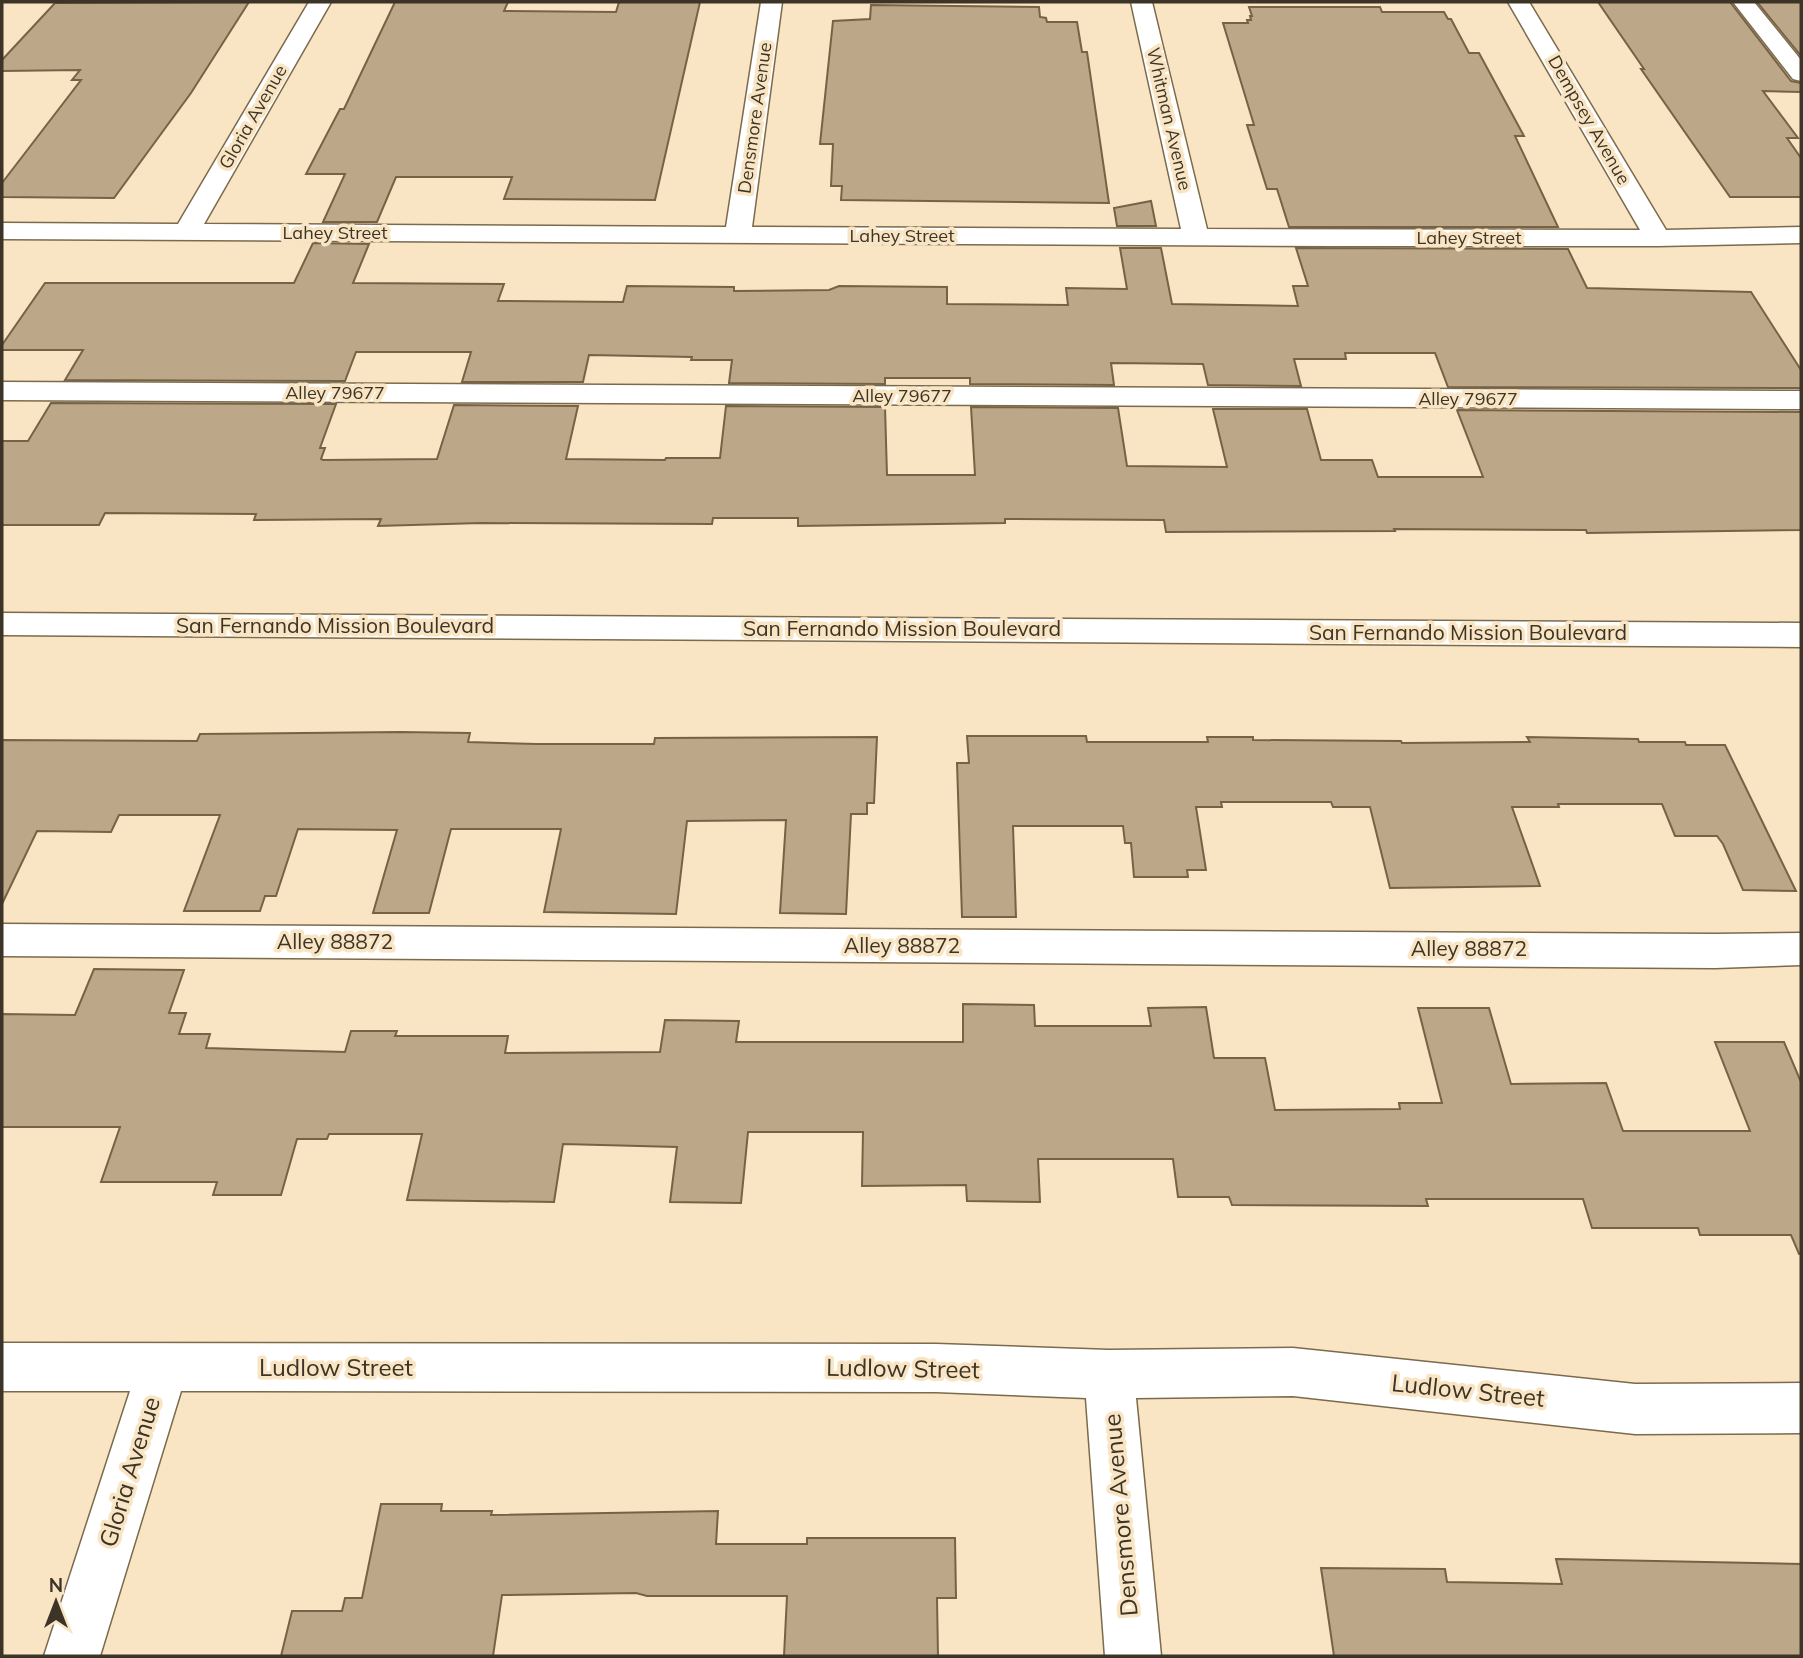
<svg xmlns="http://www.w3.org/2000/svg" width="1803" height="1658" font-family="Mulish,sans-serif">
<rect width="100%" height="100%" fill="#f9e5c3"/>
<g fill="#bda789" stroke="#766245" stroke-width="2">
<polygon points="249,2 191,93 114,198 2,197 2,183 81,80 72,80 80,70 2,71 2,60 55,3"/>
<polygon points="395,2 508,2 504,11 616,12 619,2 700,2 655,200 504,199 512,177 396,177 377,222 323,222 345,174 306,174 340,109 344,109"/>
<polygon points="1598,2 1730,2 1791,81 1801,83 1801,92 1763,91 1798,138 1787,138 1801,158 1801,197 1730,197 1641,69 1644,69"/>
<polygon points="1757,2 1801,2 1801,56"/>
<polygon points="871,5 1039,7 1040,17 1046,18 1047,22 1077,22 1082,52 1087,52 1109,203 841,200 842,186 831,186 833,144 820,144 833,21 870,19"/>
<polygon points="1249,7 1380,7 1382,12 1444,12 1448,19 1451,19 1469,53 1479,53 1524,136 1515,136 1558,227 1289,227 1277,189 1267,189 1247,125 1254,125 1223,23 1248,23 1247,20 1251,20 1250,16 1252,16"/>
<polygon points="1151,201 1156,226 1117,226 1114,208"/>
<polygon points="313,243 369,244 353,283 504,284 498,301 623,302 627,286 734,287 734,291 829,290 839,286 947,287 947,304 1068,305 1066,288 1127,289 1120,248 1161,248 1172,304 1298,306 1293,286 1308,286 1296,248 1568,249 1587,288 1751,292 1801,370 1801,388 1448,387 1435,353 1345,353 1346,359 1294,359 1301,386 1208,385 1203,364 1111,363 1114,385 970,384 970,378 885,378 885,384 729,383 732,360 691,360 692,357 589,355 583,382 462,382 471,352 356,352 345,381 65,380 83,350 2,350 2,345 45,283 294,283"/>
<polygon points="51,403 336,404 320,448 325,448 321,459 323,460 437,459 454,405 578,406 566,459 665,460 666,458 720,458 726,406 885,407 887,475 975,475 971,407 1118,408 1127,466 1227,467 1213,409 1307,409 1321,460 1372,460 1378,477 1483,477 1457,410 1801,412 1801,530 1587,533 1586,530 1394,529 1395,531 1166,532 1164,520 1005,519 1005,523 798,526 798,518 713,518 712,524 481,523 378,526 381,519 254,520 256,514 105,513 99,525 2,525 2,441 28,441"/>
<polygon points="400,732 470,733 468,742 537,744 654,744 655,738 877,737 874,803 867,803 867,814 851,814 846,914 780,913 786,820 687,821 676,914 544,912 561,829 451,829 429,913 373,913 397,830 298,829 276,896 265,896 260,911 184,911 220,815 119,815 111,832 37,831 2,904 2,740 197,741 200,734"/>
<polygon points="967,736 1086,736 1087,742 1208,742 1207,737 1253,737 1253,740 1401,741 1402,743 1530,742 1527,737 1638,739 1639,742 1685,742 1686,745 1725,745 1796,891 1743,890 1723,844 1717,836 1675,836 1662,804 1558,804 1559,807 1512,807 1540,886 1390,888 1370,807 1333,807 1331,802 1221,802 1222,807 1196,807 1206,870 1187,870 1188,877 1134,877 1131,843 1125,843 1123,826 1013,826 1016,917 962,917 957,763 969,763"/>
<polygon points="94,969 184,970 169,1013 186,1013 179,1034 210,1034 206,1048 345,1052 351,1031 397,1031 395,1036 508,1036 505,1053 660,1052 665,1020 739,1021 736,1042 963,1042 963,1004 1034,1005 1035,1026 1151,1026 1148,1008 1206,1007 1214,1058 1265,1058 1275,1110 1400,1109 1399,1103 1442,1103 1418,1008 1489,1008 1511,1084 1606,1083 1623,1131 1750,1131 1715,1042 1784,1042 1801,1082 1801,1253 1799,1254 1791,1235 1700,1235 1698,1228 1592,1228 1583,1199 1426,1199 1428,1206 1232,1205 1229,1197 1178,1197 1173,1159 1038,1159 1040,1202 967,1201 966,1185 862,1186 863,1132 748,1132 741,1203 670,1202 677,1147 563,1144 554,1202 407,1200 422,1134 329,1134 327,1139 297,1139 281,1195 213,1195 217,1182 101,1182 120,1127 2,1127 2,1014 75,1015"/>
<polygon points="381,1504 442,1504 441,1511 492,1511 491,1515 718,1511 716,1544 807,1544 807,1538 955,1538 956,1598 937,1598 938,1656 784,1656 787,1596 647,1596 636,1593 502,1595 493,1656 281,1656 292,1611 342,1611 345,1598 362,1598"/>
<polygon points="1556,1559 1801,1564 1801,1656 1334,1656 1321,1568 1445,1569 1447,1582 1562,1584"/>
</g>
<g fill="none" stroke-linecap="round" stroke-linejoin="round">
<g stroke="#7b6a4c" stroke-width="3">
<g id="minor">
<polygon points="309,2 331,2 204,224 726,227 761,2 782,2 752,227 1181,229 1131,2 1152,2 1207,229 1640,230 1508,2 1529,2 1666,230 1801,227 1801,243 1658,246 1335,246 2,239 2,223 178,224"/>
<polygon points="1733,2 1754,2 1801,60 1801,81 1793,79"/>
<polygon points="2,382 1801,391 1801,409 2,400"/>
<polygon points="2,924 1715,934 1801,933 1801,965 1715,968 2,956"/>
<polygon points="2,1343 936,1344 1109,1350 1293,1348 1635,1384 1801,1383 1801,1433 1635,1434 1293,1396 1136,1398 1161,1656 1105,1656 1086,1398 936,1392 181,1391 100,1656 44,1656 130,1391 2,1391"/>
</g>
</g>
<g stroke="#7b6a4c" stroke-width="3">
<polygon id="major" points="2,613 1801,623 1801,647 2,635"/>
</g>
<use href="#minor" fill="#fff" fill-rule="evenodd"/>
<use href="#major" fill="#fff" fill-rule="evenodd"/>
</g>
<g text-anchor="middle" stroke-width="7" stroke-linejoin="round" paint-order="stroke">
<g font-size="18" fill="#3b3427" stroke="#f9e5c3">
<text transform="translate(253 117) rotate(-60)" y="6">Gloria Avenue</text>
<text transform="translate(755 118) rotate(-82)" y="6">Densmore Avenue</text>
<text transform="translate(1169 119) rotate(77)" y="6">Whitman Avenue</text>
<text transform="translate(1589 120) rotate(60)" y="6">Dempsey Avenue</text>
<text x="335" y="239">Lahey Street</text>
<text x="902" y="242">Lahey Street</text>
<text x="1469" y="244">Lahey Street</text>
<text x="335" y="399">Alley 79677</text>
<text x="902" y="402">Alley 79677</text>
<text x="1468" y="405">Alley 79677</text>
</g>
<g font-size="21" fill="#3b3427" stroke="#f9e5c3">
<text x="335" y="633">San Fernando Mission Boulevard</text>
<text x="902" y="636">San Fernando Mission Boulevard</text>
<text x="1468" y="640">San Fernando Mission Boulevard</text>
<text x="335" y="949">Alley 88872</text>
<text x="902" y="953">Alley 88872</text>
<text x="1469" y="956">Alley 88872</text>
</g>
<g font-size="24" fill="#3b3427" stroke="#f9e5c3">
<text x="336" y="1376">Ludlow Street</text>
<text transform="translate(903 1369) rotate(1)" y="8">Ludlow Street</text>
<text transform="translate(1468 1391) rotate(6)" y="8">Ludlow Street</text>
<text transform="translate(130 1472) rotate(-73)" y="8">Gloria Avenue</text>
<text transform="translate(1121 1515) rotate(-95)" y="8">Densmore Avenue</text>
</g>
</g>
<rect width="1803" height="1658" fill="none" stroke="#3b3427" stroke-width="7"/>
<g transform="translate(56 1602)" stroke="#f9e5c3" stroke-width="5" paint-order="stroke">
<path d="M0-5L12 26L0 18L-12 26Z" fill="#3b3427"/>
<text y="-10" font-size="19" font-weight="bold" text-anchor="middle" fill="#3b3427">N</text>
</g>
</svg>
